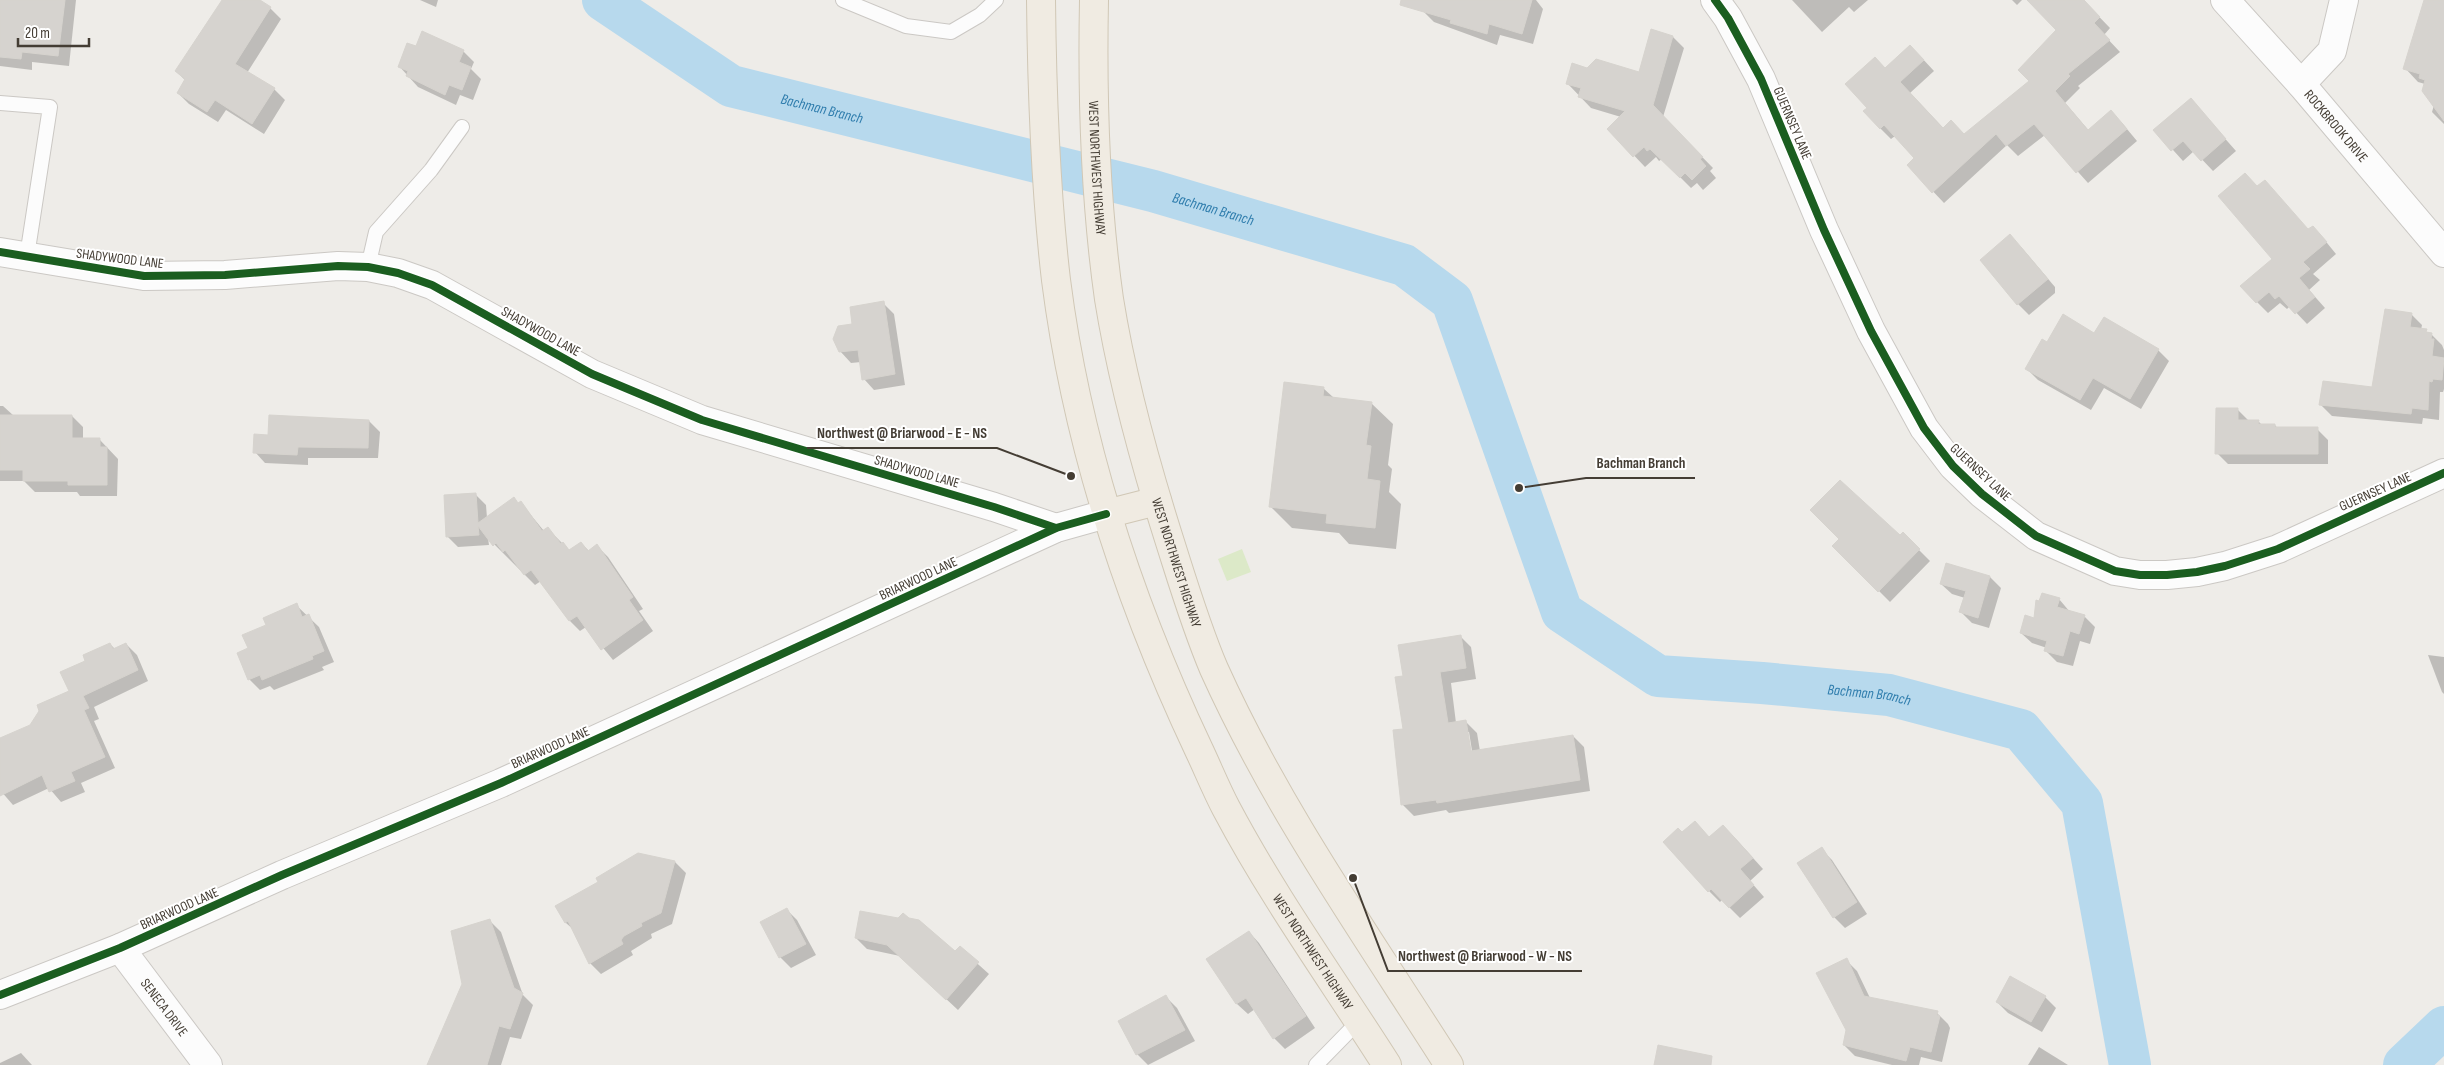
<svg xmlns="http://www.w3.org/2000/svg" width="2444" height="1065" font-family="'Sofia Sans Condensed',sans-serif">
<rect width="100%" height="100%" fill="#eeece8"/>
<polygon fill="#dce9c8" points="1242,549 1251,572 1227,581 1218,559"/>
<g fill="#0003" fill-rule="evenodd">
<polygon points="0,0 76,0 69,66 32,62 32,70 0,66"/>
<polygon points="223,0 257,0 270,8 281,19 247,73 274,89 285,100 264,134 226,110 218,122 189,104 178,93 186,81 176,71"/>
<polygon points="420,0 438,0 436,7"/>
<polygon points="1427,0 1536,0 1543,9 1533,44 1500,35 1497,45 1434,22 1423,11"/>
<polygon points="1792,0 1868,0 1854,12 1849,7 1822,32"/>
<polygon points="2012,0 2022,0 2017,5"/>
<polygon points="2029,0 2083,0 2110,28 2104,35 2120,52 2078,86 2080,88 2065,103 2089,131 2122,123 2137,141 2088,183 2045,135 2018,156 2007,145 1944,203 1908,165 1916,158 1895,136 1891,139 1880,128 1869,108 1886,70 1921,57 1934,71 1910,93 1944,129 1964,135 2031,81 2058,30"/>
<polygon points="2426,0 2444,0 2444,124 2432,112 2434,105 2425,84 2418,82 2405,68"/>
<polygon points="1652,31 1673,37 1684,48 1663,117 1713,168 1710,171 1716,178 1703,190 1697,183 1691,188 1662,159 1659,161 1656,157 1645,167 1609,129 1621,117 1591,108 1568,84 1587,69 1640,74"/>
<polygon points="417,48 463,51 474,62 471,69 481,79 473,100 460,95 456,105 418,87 399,66"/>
<polygon points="2191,100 2236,151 2213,171 2194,151 2183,161 2155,130"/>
<polygon points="2258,188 2309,230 2323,238 2336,254 2313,274 2320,280 2309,290 2325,308 2307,324 2290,306 2287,309 2280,303 2268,313 2257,302 2274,259"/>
<polygon points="2021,247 2055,287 2055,293 2029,315 2018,304"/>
<polygon points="883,303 894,314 905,385 874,390 864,379 861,362 851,363 840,351 854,325"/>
<polygon points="2411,314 2422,325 2421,330 2431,334 2442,345 2444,350 2444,389 2443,392 2440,392 2439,420 2423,418 2422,424 2332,416 2321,405 2373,388"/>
<polygon points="2095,334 2158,350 2169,361 2141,409 2104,388 2091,410 2038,380 2027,369 2047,343"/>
<polygon points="1323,388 1334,398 1371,403 1393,424 1388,465 1392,469 1389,492 1401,504 1396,549 1349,544 1339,533 1292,528 1271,507"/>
<polygon points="0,406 3,406 14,416 72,416 83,427 83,440 100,440 118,459 117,496 80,496 77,492 35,492 24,481 0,481"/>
<polygon points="2237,409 2248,420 2258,421 2262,425 2275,425 2278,429 2317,429 2328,440 2328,464 2228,464 2217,453"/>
<polygon points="369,421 380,432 378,458 308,458 308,465 265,463 255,452 269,436"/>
<polygon points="475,494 486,505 487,518 521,503 544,531 548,529 570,551 581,543 589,551 597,546 608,557 643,609 639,611 653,631 613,660 586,627 580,631 570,621 541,581 535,585 488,538 489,545 458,547 447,536"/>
<polygon points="1903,534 1930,561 1890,602 1834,546 1900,537"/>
<polygon points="1990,577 2001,588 1989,628 1972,623 1961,612 1965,598 1952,594 1941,584"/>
<polygon points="2059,599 2070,612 2084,616 2095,627 2090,644 2080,641 2073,666 2057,662 2046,651 2047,648 2032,643 2021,633 2035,619 2040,602"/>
<polygon points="296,605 319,627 334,662 322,667 324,670 274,690 270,686 260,690 249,679 249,649 268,625"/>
<path d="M1460 636 1471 647 1476 679 1451 683 1456 723 1466 722 1477 733 1480 751 1573 736 1584 747 1590 791 1449 813 1446 810 1414 816 1403 805 1404 677ZM1467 732H1469L1473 757H1471Z"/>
<polygon points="110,644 115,649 126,644 137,655 148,681 94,707 99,719 94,721 115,768 81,783 85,792 61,802 49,788 13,805 0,790 0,743 31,726 70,692 87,661"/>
<polygon points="2428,655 2444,657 2444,694 2442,692"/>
<polygon points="1682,834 1710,838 1734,837 1763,869 1750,881 1764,897 1740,918 1722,900 1720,902 1709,891 1664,842"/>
<polygon points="1821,849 1832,860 1867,914 1845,928 1834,917"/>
<polygon points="675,862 686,873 672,924 651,934 652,938 631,951 633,955 601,974 590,963 574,930 566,923 557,907"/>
<polygon points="786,909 797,920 816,955 791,968 780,957"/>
<polygon points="898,920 955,953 960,948 989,974 958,1010 900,956 867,949 856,938"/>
<polygon points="490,921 501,932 523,995 533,1005 521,1039 510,1037 501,1065 429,1065"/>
<polygon points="1249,932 1259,943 1315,1028 1285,1049 1274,1038 1255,1009 1248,1014 1237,1004"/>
<polygon points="1846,960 1857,971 1870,998 1937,1013 1948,1024 1950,1028 1942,1062 1921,1057 1919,1065 1892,1065 1855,1056 1844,1045 1848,1030"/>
<polygon points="1166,997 1177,1008 1195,1041 1148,1065 1137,1054 1120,1021"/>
<polygon points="2045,997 2056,1008 2042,1032 2008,1013 1997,1002"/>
<polygon points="2039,1047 2068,1065 2028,1065"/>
<polygon points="21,1053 32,1065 0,1065 0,1063"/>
</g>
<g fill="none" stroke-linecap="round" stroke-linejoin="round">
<g stroke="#b7d9ed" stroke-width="42">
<path id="s1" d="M603 0 731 86 1153 191 1404 265 1452 301 1562 612 1658 676 1762 683 1889 695 2021 730 2082 803 2130 1065"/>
<polyline points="2404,1065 2444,1027"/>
</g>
</g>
<g fill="#d6d3cf" stroke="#d6d3ce">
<polygon points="0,0 65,0 58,56 22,52 21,59 0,57"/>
<polygon points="222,0 260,0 271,7 235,64 275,88 252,124 215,100 207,112 177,93 185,79 175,71"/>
<polygon points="1401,0 1532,0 1522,34 1489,24 1487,34 1450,23 1451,20 1400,5"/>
<polygon points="2027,0 2084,0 2100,17 2094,23 2110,40 2068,74 2070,76 2055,91 2088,130 2111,110 2127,129 2076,173 2034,124 2006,146 1996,134 1932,193 1907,165 1914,158 1884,125 1880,129 1863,111 1867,108 1845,84 1875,57 1885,68 1910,45 1924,60 1900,82 1943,128 1951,120 1964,134 2029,81 2018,70 2056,30"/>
<polygon points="2424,0 2444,0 2444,121 2422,91 2425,80 2419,78 2420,74 2403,69"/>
<polygon points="1651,29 1673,36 1653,105 1703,157 1700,159 1706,166 1692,180 1685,173 1680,178 1650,149 1647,151 1644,147 1633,157 1607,129 1625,111 1578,97 1581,88 1566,84 1572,63 1587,68 1596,59 1639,72"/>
<polygon points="422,31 464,50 459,62 471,67 462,90 449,85 445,95 406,76 408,71 398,67 407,43 416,46"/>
<polygon points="2191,98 2226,139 2201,161 2183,141 2171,151 2153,130"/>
<polygon points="2245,173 2257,186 2265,180 2308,229 2313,226 2327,242 2303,262 2310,269 2299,278 2315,297 2295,314 2279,296 2275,299 2269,292 2256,303 2240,286 2272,259 2218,196"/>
<polygon points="2010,234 2048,279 2017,305 1980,260"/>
<polygon points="884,301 895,374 862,380 858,350 839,352 833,339 838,326 852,324 850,307"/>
<polygon points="2385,309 2412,313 2410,327 2427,329 2426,332 2432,333 2431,339 2434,339 2432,356 2444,358 2442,380 2433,379 2432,382 2429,381 2428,410 2412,408 2411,414 2319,405 2323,381 2372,387"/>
<polygon points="2063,314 2094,333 2104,317 2159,349 2130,399 2093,378 2080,400 2025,369 2042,339 2047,342"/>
<polygon points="1284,382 1324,387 1323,396 1372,402 1366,445 1371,446 1367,479 1380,481 1375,528 1326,523 1327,514 1269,507"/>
<polygon points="2216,408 2238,408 2238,420 2259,420 2258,424 2275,424 2275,427 2318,427 2318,454 2215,454"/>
<polygon points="0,415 72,415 72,438 100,438 100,447 107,447 107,485 68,485 68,481 23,481 23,470 0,470"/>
<polygon points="269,415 369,420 368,448 298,447 297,455 253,453 254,434 268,435"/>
<polygon points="1840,480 1900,535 1903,532 1920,549 1878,592 1832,546 1839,539 1810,510"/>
<polygon points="476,493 478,523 514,497 518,503 521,501 542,531 548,527 561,544 563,542 569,550 581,542 588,551 597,544 633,597 629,600 643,620 601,650 577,616 569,621 531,570 524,575 505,550 503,552 496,543 493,546 478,526 479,535 446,537 444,495"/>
<polygon points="1946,563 1990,576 1978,618 1959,612 1966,591 1940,584"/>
<polygon points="2042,593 2060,598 2057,607 2085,615 2079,634 2070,631 2063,656 2044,651 2047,641 2020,633 2025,615 2034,618 2036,600 2039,601"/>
<polygon points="297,603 302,617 309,614 324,651 312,656 313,659 262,680 260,675 248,680 237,653 248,648 242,635 266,625 263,618"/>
<polygon points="1461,635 1466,668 1440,672 1448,723 1466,720 1471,751 1573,735 1580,780 1437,803 1436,800 1401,805 1393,730 1403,729 1395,677 1403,676 1398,645"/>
<polygon points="110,643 113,649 126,643 138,670 83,696 89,708 84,710 105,757 71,772 75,781 49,792 42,775 0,796 0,738 30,725 39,711 37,705 69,691 60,672 85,661 83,655"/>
<polygon points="1695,821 1709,837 1723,825 1753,858 1740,869 1754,885 1729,908 1711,889 1708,892 1663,842 1678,828 1682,832"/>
<polygon points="1822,847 1857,902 1833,918 1797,863"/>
<polygon points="638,853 675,861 661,913 641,923 642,926 624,936 621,940 623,944 589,964 568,921 565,923 555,906 598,882 596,878"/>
<polygon points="787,908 806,944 779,958 760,922"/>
<polygon points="860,911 898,918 903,913 909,918 919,920 955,951 960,946 979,962 946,1000 887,945 855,938"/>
<polygon points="490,919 514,988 523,993 510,1029 499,1026 487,1065 427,1065 462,984 451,931"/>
<polygon points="1249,931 1306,1016 1273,1039 1246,998 1236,1004 1206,959"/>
<polygon points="1847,958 1864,996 1938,1011 1937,1015 1940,1016 1931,1052 1910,1047 1906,1061 1843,1045 1846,1030 1816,973"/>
<polygon points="2010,976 2046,996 2031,1022 1996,1002"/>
<polygon points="1166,995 1185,1030 1136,1055 1118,1021"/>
<polygon points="1658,1045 1712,1056 1711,1065 1654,1065"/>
</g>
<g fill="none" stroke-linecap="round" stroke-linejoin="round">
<g stroke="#cbc8c4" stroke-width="16">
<g id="lane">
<polyline points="843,0 906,26 951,32 980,15 996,0"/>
<polyline points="0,103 50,107 27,256"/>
<polyline points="368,267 376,232 431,170 462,127"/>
<polyline points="1316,1065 1359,1021"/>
</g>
</g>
<g stroke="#cbc8c4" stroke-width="30">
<g id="street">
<polyline points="1715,0 1728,18 1761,79 1824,230 1871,331 1924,428 1953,466 1982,494 2036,536 2115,571 2140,575 2167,575 2197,572 2225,566 2278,549 2444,473"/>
<path id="s2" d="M2225 0 2301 84 2444 253"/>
<polyline points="2301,84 2332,51 2344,0"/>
<polyline points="0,252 144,276 225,275 338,266 368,267 398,273 432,285 592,374 702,420 994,507 1056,528"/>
<path id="s3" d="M120 948 208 1065"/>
<polyline points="0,995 120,948 282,875 501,783 1056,528 1106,514"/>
</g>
</g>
<g stroke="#d0c7b5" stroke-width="30">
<g id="primary">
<path id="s4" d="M1041 0C1042 95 1045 186 1056 280 1077 444 1129 602 1199 750 1208 769 1216 789 1226 808 1273 897 1333 980 1387 1065"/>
<path id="s5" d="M1094 0C1092 99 1095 200 1109 299 1122 380 1144 460 1169 539 1183 583 1196 627 1214 669 1277 809 1367 936 1449 1065"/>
<polyline points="1106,514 1157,501"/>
</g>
</g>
<use href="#lane" stroke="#fcfcfc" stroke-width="14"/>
<use href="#street" stroke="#fcfcfc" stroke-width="28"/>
<use href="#primary" stroke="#f0ebe2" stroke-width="28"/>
<g stroke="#fff" stroke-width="11">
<g id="cycleway">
<polyline points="1715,0 1728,18 1761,79 1824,230 1871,331 1924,428 1953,466 1982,494 2036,536 2115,571 2140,575 2167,575 2197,572 2225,566 2278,549 2444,473"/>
<polyline points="0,252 144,276 225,275 338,266 368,267 398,273 432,285 592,374 702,420 994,507 1056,528"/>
<polyline points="0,995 120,948 282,875 501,783 1056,528 1106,514"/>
</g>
</g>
<use href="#cycleway" stroke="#1b5e20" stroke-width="8"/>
</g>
<g text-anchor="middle" stroke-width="4" stroke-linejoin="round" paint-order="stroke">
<g font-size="14" fill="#443d34" stroke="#fff">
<text transform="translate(1793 123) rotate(67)" y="5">GUERNSEY LANE</text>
<text dy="5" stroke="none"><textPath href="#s2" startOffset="168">ROCKBROOK DRIVE</textPath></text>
<text dy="5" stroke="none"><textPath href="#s5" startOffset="168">WEST NORTHWEST HIGHWAY</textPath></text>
<text transform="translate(120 258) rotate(7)" y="5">SHADYWOOD LANE</text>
<text transform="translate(541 331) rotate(29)" y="5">SHADYWOOD LANE</text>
<text transform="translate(917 471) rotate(16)" y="5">SHADYWOOD LANE</text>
<text transform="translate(1981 472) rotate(43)" y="5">GUERNSEY LANE</text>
<text transform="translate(2375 491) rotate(-24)" y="5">GUERNSEY LANE</text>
<text dy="5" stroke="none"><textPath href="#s5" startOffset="572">WEST NORTHWEST HIGHWAY</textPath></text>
<text transform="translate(918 578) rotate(-25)" y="5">BRIARWOOD LANE</text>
<text transform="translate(550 747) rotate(-24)" y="5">BRIARWOOD LANE</text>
<text transform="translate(179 908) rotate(-24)" y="5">BRIARWOOD LANE</text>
<text dy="5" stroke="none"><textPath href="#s4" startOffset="1006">WEST NORTHWEST HIGHWAY</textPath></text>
<text dy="5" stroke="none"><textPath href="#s3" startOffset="74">SENECA DRIVE</textPath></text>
</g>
<g font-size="15" font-style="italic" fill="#2f7dad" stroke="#fff">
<text dy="5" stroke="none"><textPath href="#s1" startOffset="248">Bachman Branch</textPath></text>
<text dy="5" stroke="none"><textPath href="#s1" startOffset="652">Bachman Branch</textPath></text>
<text dy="5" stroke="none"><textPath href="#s1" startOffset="1568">Bachman Branch</textPath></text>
</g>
</g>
<path fill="none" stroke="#443d34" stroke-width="2" d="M1071 476L997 448H807M1519 488L1586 478H1695M1353 878L1388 971H1582"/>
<g fill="#443d34" stroke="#fff" stroke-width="2">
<circle cx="1071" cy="476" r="5"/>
<circle cx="1519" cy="488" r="5"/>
<circle cx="1353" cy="878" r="5"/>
</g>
<g font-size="15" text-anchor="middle" font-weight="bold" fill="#443d34" stroke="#fff" stroke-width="4" stroke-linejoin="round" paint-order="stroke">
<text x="902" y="438">Northwest @ Briarwood - E - NS</text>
<text x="1641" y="468">Bachman Branch</text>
<text x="1485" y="961">Northwest @ Briarwood - W - NS</text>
</g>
<path d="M18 38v8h71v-8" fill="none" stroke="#443d34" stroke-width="2.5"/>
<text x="25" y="38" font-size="15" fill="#443d34" stroke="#ffffff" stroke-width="4" paint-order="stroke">20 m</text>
</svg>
